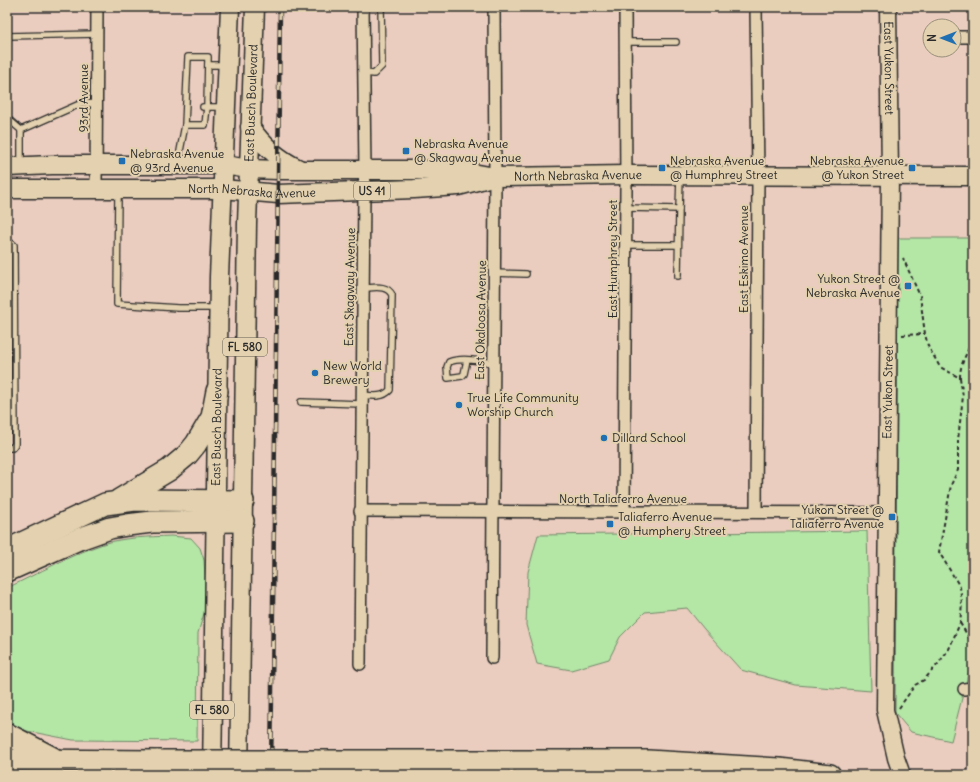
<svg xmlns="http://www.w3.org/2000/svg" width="980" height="782" font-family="Delius,sans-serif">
<rect width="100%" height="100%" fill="#eacdbe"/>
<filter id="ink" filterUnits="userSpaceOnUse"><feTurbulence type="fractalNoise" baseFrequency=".025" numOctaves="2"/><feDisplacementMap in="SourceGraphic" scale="8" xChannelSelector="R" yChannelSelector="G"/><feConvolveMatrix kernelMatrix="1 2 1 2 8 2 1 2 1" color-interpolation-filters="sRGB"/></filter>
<g filter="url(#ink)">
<g fill="#b4e6a6" stroke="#708868">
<polygon points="898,238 973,238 973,655 951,741 911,732 895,713"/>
<polygon points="867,531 871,691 796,685 741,670 704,629 687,608 645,612 620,637 609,659 571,670 537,664 526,625 528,572 538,535"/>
<path d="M171 536 191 538 200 548 204 560 205 577V610L198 633 197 741 73 740 27 731 7 723V588C39 573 70 555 103 544 125 537 148 537 171 536Z"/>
</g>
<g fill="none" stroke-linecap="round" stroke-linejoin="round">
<g stroke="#2b2b2b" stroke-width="8">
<g id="lane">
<polyline points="7,36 97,34"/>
<polyline points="625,42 676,42"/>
<polyline points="208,65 226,65"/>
<polyline points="364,73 374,74 382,66 381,7"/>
<polyline points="203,107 223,107"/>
<polyline points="7,118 21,130"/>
<polyline points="180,162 180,151 185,125 205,125 207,107 208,57 188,57 185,125"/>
<polyline points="21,164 21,130 82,103 97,104"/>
<polyline points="118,191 117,304 178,308 217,308"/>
<polyline points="626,208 679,209 680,178"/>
<polyline points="7,243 11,243 14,245 15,444 12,448 7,448"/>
<polyline points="626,245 678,245"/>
<polyline points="494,273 526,274"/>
<polyline points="678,276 679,209"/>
<path d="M467 360 464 374 462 376 448 378 447 367 449 362C462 357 480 361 493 363"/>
<path d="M362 395C372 396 383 398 390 390L392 295C387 284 373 288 363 288"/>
<polyline points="301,402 361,404"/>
</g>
</g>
<g stroke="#2b2b2b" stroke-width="14">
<g id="street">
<polyline points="954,37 973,37"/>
<polyline points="96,188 97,7"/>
<polyline points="360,511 887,513"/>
<polyline points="624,512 626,186 625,7"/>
<polyline points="756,512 758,176 756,7"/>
<polyline points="492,658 495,177 494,7"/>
<polyline points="360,664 364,191 365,170 363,7"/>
<polyline points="964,689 973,688"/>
</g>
</g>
<g stroke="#2b2b2b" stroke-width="19">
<g id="secondary">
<path id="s1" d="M888 7 890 176 885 710 896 758 902 775"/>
</g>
</g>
<g stroke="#2b2b2b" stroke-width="21">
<g id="primary">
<path d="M250 127C263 146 278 159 299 169"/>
<path id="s2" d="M7 167 52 165H224L249 169 278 170H456L495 177 626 175 973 176"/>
<path id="s3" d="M7 189H223L278 194 414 189 458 186 488 178"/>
<path id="s4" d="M212 775 219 277 230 7"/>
<path id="s5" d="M239 775 247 223 255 7"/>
</g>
</g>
<g stroke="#2b2b2b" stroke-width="24">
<g id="highway">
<polyline points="119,500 169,470 187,455 196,444 212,417 217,391"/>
<polyline points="7,550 105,504 135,500 243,501"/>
<polyline points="7,571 79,539 110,528 127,525 152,522 243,521"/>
<polyline points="7,734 53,758"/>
<polyline points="7,760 158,761"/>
<polyline points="315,761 648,761 779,769 830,775"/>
</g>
</g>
<g stroke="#2b2b2b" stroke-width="2" stroke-dasharray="4 3" stroke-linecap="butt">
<polyline points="902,335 925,334"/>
<path d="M960 378C960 361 968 354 972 339 974 329 968 320 973 311"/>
<polyline points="960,623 973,644"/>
<polyline points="899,708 915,685 924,680 938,664 949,649 960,623 962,604 960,587 939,552 951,485 958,470 958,440 963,396 960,378 940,367 928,346 925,334 920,296 903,258"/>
</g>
<use href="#lane" stroke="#e3d1af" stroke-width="5.5"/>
<use href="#street" stroke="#e3d1af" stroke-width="11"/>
<use href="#secondary" stroke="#e3d1af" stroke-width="16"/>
<use href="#primary" stroke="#e3d1af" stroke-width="18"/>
<use href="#highway" stroke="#e3d1af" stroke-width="21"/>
<g stroke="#2b2b2b" stroke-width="4.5">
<polyline id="rail" points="271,775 280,7"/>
</g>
<use href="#rail" stroke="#e3d1af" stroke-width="3" stroke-dasharray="9" stroke-linecap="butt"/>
<g stroke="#2b2b2b" stroke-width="24" stroke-linecap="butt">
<polyline id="highway-bridge" points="158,761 315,761"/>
</g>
<use href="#highway-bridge" stroke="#e3d1af" stroke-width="21"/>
</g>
</g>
<g fill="#1f6fb2" stroke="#e3d1af" stroke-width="1.5">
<rect x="402" y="147" width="8" height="8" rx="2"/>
<rect x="118" y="157" width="8" height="8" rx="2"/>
<rect x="658" y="164" width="8" height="8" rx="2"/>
<rect x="908" y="164" width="8" height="8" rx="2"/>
<rect x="904" y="282" width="8" height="8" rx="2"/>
<circle cx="315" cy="373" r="4"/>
<circle cx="459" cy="405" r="4"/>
<circle cx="604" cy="438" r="4"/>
<rect x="888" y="513" width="8" height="8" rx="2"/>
<rect x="606" y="520" width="8" height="8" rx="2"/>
</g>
<g text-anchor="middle" stroke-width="4" stroke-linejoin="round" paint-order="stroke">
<g fill="#e3d1af" stroke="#625d53" stroke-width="1">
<rect x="354" y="182" width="36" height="18" rx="3"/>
<rect x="223" y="338" width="44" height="18" rx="3"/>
<rect x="190" y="701" width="44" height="18" rx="3"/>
</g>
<g font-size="11" font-weight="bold" fill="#2b2b2b">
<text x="372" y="195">US 41</text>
<text x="245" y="351">FL 580</text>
<text x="212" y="714">FL 580</text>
</g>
<g font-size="12" fill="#2b2b2b" stroke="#e3d1af">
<text dy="4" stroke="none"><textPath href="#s1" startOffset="61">East Yukon Street</textPath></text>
<text transform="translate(84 98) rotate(-90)" y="4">93rd Avenue</text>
<text dy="4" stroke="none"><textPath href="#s5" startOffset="672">East Busch Boulevard</textPath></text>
<text dy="4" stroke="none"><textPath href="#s2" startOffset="572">North Nebraska Avenue</textPath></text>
<text dy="4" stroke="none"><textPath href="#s3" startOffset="245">North Nebraska Avenue</textPath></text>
<text transform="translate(613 259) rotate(-90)" y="4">East Humphrey Street</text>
<text transform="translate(744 259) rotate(-90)" y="4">East Eskimo Avenue</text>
<text transform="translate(350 287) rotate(-89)" y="4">East Skagway Avenue</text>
<text transform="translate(481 320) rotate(-89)" y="4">East Okaloosa Avenue</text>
<text transform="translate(888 392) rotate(-89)" y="4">East Yukon Street</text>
<text dy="4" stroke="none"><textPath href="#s4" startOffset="348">East Busch Boulevard</textPath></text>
<text x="623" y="503">North Taliaferro Avenue</text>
</g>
<g font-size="12" fill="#2b2b2b" stroke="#e3d1af" text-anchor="start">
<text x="414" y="148">Nebraska Avenue<tspan x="414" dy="14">@ Skagway Avenue</tspan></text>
<text x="130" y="158">Nebraska Avenue<tspan x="130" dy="14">@ 93rd Avenue</tspan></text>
<text x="670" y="165">Nebraska Avenue<tspan x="670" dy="14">@ Humphrey Street</tspan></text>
<text x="904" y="165" text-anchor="end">Nebraska Avenue<tspan x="904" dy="14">@ Yukon Street</tspan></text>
<text x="900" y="283" text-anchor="end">Yukon Street @<tspan x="900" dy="14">Nebraska Avenue</tspan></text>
<text x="323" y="370">New World<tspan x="323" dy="14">Brewery</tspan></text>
<text x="467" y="402">True Life Community<tspan x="467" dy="14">Worship Church</tspan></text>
<text x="612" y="442">Dillard School</text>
<text x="884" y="514" text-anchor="end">Yukon Street @<tspan x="884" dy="14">Taliaferro Avenue</tspan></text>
<text x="618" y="521">Taliaferro Avenue<tspan x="618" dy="14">@ Humphery Street</tspan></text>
</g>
</g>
<rect width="980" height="782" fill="none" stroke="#e3d1af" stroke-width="24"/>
<rect x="12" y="12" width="956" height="758" fill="none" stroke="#2b2b2b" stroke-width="1.5" filter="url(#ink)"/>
<g transform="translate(942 38) rotate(270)"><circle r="19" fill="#e3d1af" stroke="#998f7a"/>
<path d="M0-3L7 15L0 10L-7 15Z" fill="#1f6fb2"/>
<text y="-6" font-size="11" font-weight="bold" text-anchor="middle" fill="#2b2b2b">N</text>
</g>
</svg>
